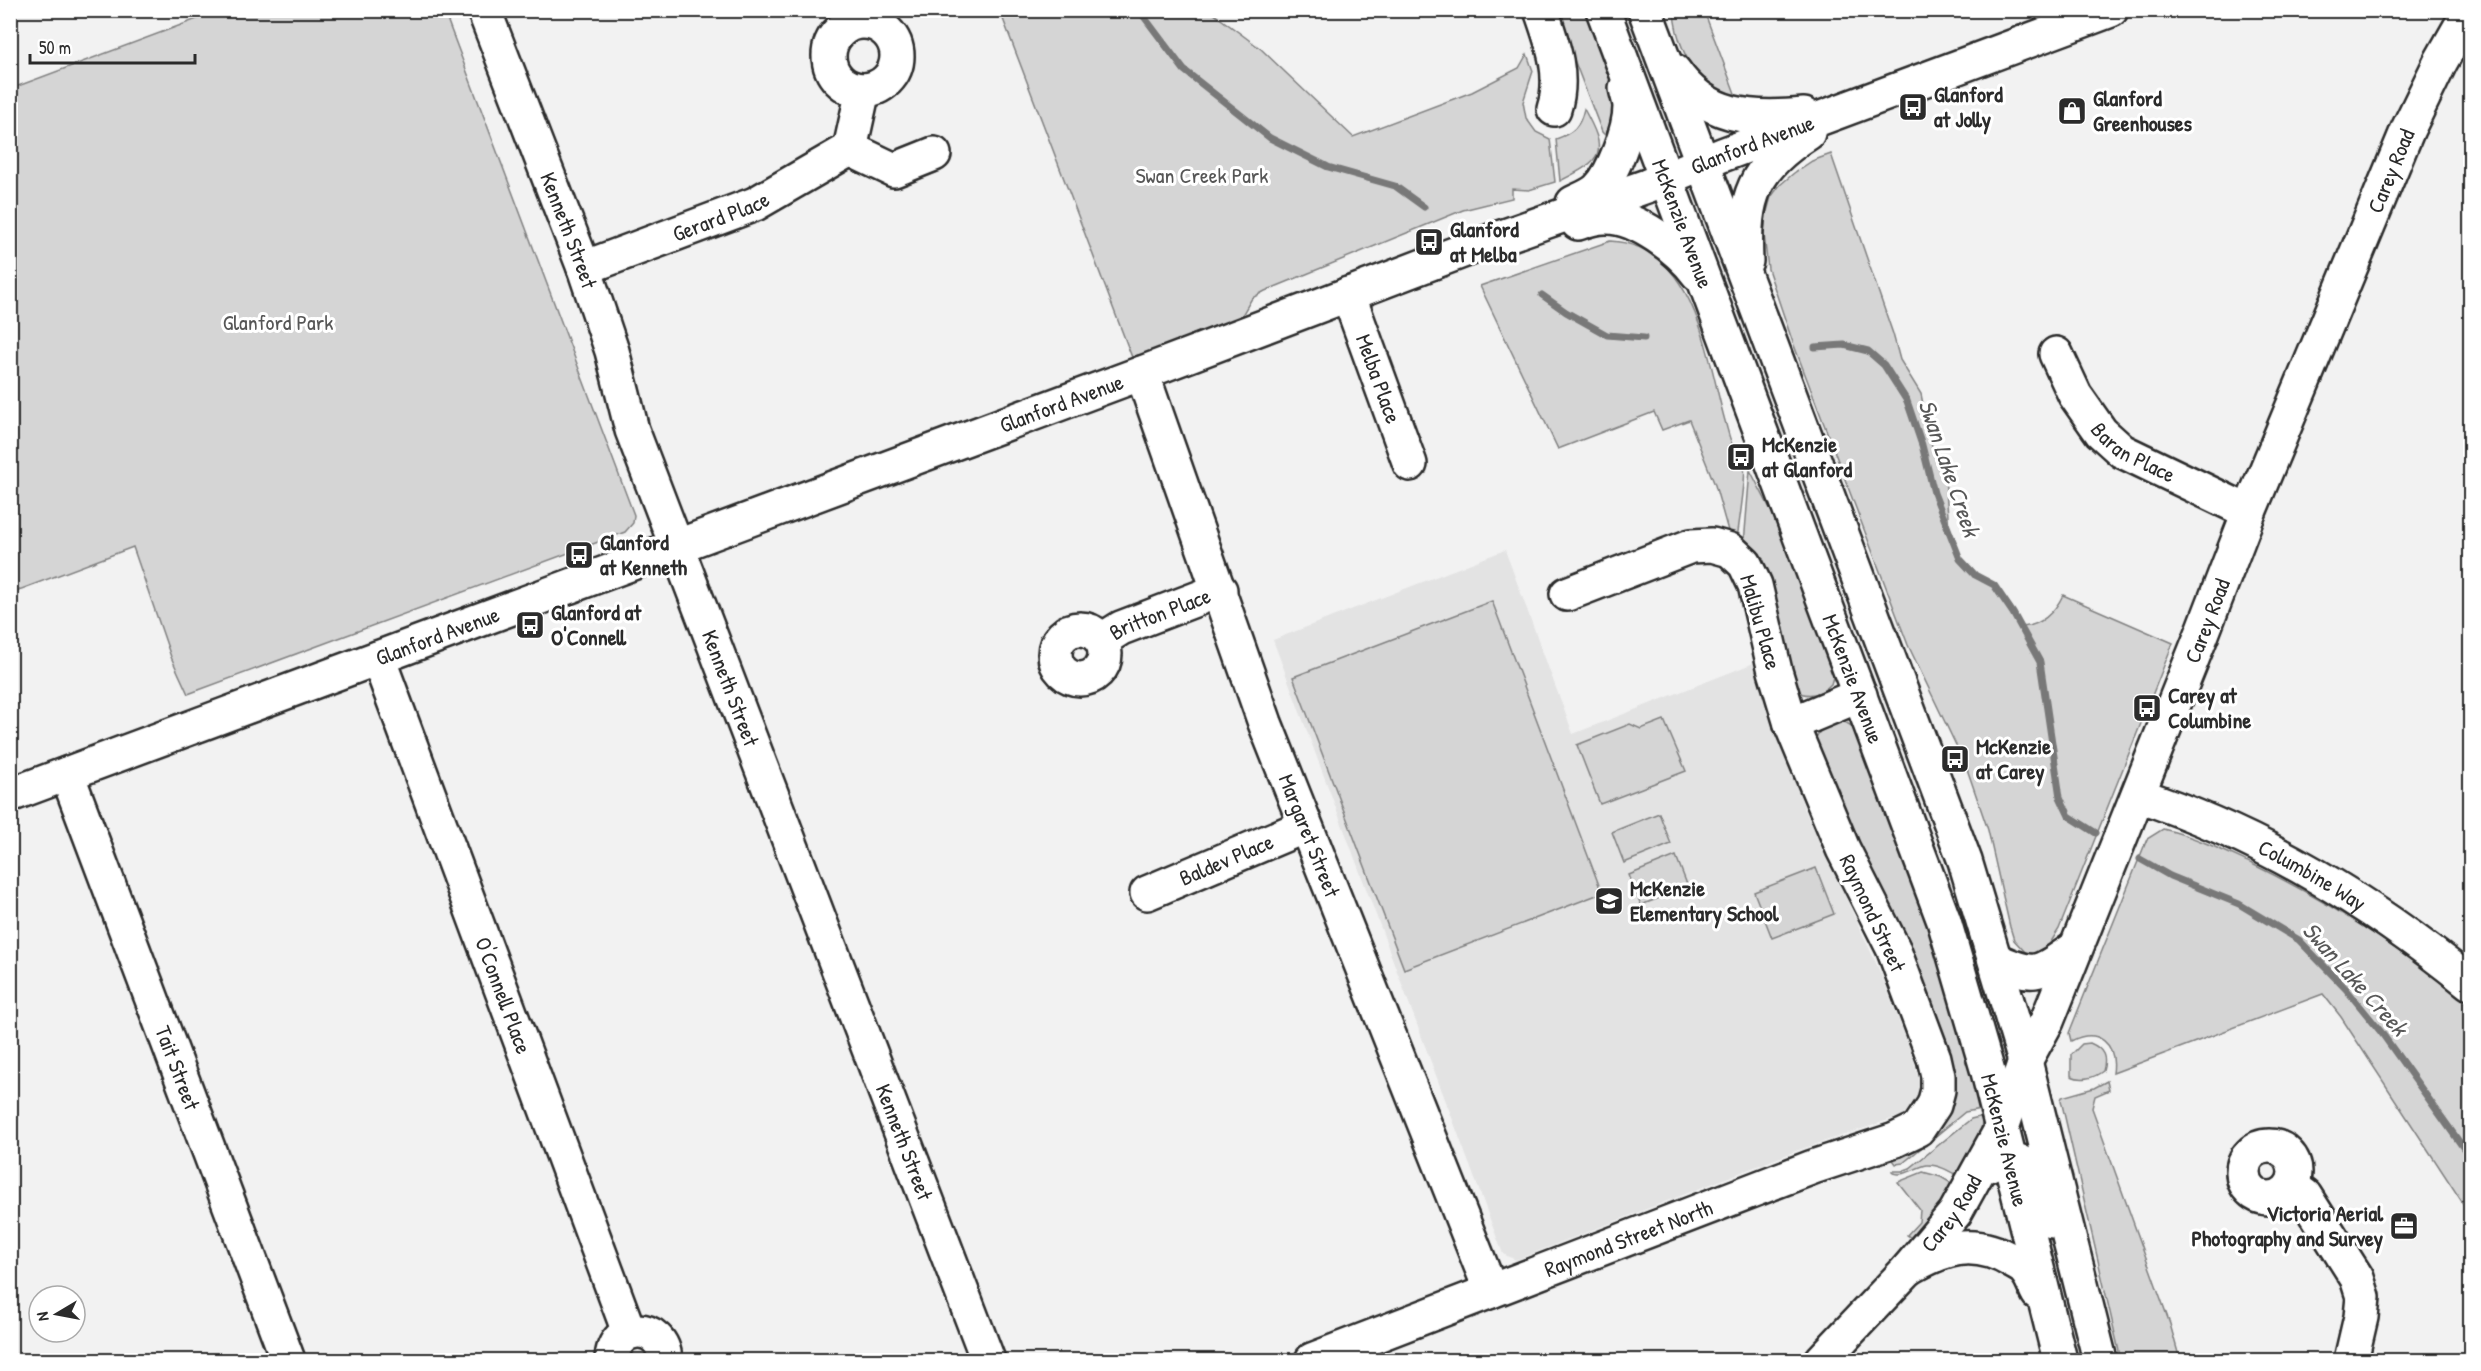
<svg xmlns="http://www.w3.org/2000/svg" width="2481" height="1371" font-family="'Patrick Hand',sans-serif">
<rect width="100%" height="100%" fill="#f2f2f2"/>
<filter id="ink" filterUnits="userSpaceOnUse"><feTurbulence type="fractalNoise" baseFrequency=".0167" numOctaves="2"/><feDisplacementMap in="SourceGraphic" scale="12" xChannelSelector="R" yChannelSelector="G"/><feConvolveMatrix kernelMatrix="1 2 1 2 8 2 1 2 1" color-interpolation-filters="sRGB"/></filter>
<g filter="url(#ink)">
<polygon fill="#e3e3e3" points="1505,550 1573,734 1754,663 1763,694 1805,810 1882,976 1913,1057 1921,1088 1914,1108 1901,1116 1796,1151 1516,1260 1503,1254 1273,640"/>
<g fill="#d5d5d5" stroke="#808080" stroke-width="1.5">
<polygon points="221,10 444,11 634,515 633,523 625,532 188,694 171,657 133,547 11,593 10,89"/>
<polygon points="1000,11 1210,11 1261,49 1353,137 1472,92 1519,68 1527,54 1533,71 1523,102 1526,118 1536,132 1550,139 1555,182 1529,190 1512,189 1512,198 1463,210 1265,291 1252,298 1241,317 1217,329 1133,360"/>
<polygon points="1547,11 1588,11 1608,64 1616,100 1613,138 1606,136 1602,132 1573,57"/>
<path d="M1674 11H1704L1736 96C1727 93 1716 91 1709 86 1688 71 1675 35 1674 11Z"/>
<path d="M1584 109C1608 153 1604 159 1560 181L1556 139C1573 133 1580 127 1584 109Z"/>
<path d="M1831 154 1893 334 1900 360 1921 394 1931 444 1944 464 1949 529 1960 559 1975 575 1994 585 2020 627C2040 627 2055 612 2063 595L2173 643 2059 929 2044 953 2027 954 2014 940 2010 927 1988 830 1966 766 1908 645 1792 340 1768 269 1764 234 1766 215 1771 197 1780 185 1794 173 1812 161Z"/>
<path d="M1610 241C1696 245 1707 357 1725 421 1728 431 1730 442 1735 451 1737 457 1742 462 1744 467 1747 476 1738 528 1737 540L1730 538 1715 485 1689 420 1662 430 1654 412 1558 449 1480 286Z"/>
<path d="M1750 470 1778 524 1835 670 1831 684C1820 696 1808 698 1793 690L1744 544Z"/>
<polygon points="1492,601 1602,893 1404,969 1293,677"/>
<polygon points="1664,720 1686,771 1600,804 1577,745 1630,724 1641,729"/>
<path d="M1845 722 1855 728 1862 738 1949 983 1981 1109 1965 1112 1903 1163 1896 1164 1891 1157C1926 1140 1951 1130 1954 1087L1905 937 1847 824 1813 744C1820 727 1827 723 1845 722Z"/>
<polygon points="1659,813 1671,844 1624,863 1612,832"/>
<path d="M2163 829C2194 836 2224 851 2252 864 2330 902 2403 950 2470 1005V1214L2341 1017 2323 994 2113 1073C2117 1044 2099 1027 2071 1041L2069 1033 2147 839Z"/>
<polygon points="1676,856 1688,887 1641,905 1629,875"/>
<polygon points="1816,868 1834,914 1772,938 1754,892"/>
<path d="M2090 1043C2104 1049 2107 1057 2103 1071 2094 1078 2082 1081 2071 1076V1055L2082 1044Z"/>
<polygon points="2107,1081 2109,1090 2095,1096 2092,1108 2170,1324 2180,1360 2121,1360 2061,1100 2062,1097 2094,1088"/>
<path d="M1983 1116 1980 1136 1960 1177C1951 1172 1938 1164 1927 1165 1915 1167 1906 1177 1893 1173L1892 1171H1902L1910 1168 1971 1119Z"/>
<polygon points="1923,1172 1941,1177 1956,1186 1914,1240 1907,1235 1919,1222 1920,1210 1898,1182"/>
</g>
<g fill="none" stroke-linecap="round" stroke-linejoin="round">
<g stroke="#787878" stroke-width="7">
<polyline points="1139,10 1184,70 1270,138 1328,167 1395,186 1424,207"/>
<polyline points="1542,295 1566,312 1607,335 1644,338"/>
<polyline points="1815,347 1844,345 1868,351 1884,365 1907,401 1922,445 1934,493 1960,559 1975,575 1994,585 2013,613 2040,662 2060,797 2069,816 2096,833"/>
<polyline points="2140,859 2170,876 2239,904 2299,940 2346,989 2381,1032 2470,1157"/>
</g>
<g stroke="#2b2b2b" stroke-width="38">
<g id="minor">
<path id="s1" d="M484 10 584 268 612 351 632 430 988 1360"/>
<path d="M1541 10C1552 42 1565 75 1554 109"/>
<circle cx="863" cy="56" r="34"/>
<polyline points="850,149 894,170 934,154"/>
<path id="s2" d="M584 268 755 204 850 149 863 90"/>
<path id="s3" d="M1348 294 1410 464"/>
<path id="s4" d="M2056 354 2075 395 2101 432 2122 451 2249 512"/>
<path id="s5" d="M1142 373 1265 723 1491 1291"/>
<circle cx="1080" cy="654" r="25"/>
<path id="s6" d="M1102 640 1121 628 1220 590"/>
<path id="s7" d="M378 658 629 1332"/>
<polyline points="1791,724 1860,695"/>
<path id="s8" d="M67 774 288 1360"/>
<path id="s9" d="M2138 795C2262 836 2369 901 2470 983"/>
<path id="s10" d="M1147 893 1305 826"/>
<circle cx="2269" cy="1172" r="26"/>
<path d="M1988 1165C1996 1161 2006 1158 2015 1160 2044 1168 2039 1200 2052 1221"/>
<polyline points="2291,1186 2305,1196 2357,1278 2363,1297 2361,1317 2351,1360"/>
<path d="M612 1360C613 1322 663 1321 665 1360"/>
<path id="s11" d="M1312 1360 1813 1167 1895 1140 1918 1129 1934 1105 1938 1090V1076L1934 1058 1893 948 1843 849 1791 724 1775 671 1755 585 1745 564 1730 550 1712 545 1691 546 1567 594"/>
<path id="s12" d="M1822 1360 1908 1269 1955 1213 2002 1128 2025 1061 2047 1021 2202 634 2249 512 2408 129 2441 61 2470 10"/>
</g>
</g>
<g stroke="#2b2b2b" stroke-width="38">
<g id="major">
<path id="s13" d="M1603 10 1944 921 1988 1072 2060 1360"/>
<polyline points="1645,10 1965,861 2025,1061 2100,1360"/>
<path d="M1674 71C1706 118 1751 120 1804 115"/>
<path d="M1573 203C1581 199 1591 196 1598 189 1613 174 1630 129 1630 107 1630 101 1627 94 1626 88"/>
<path d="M1578 223C1586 220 1596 217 1605 217 1637 216 1680 250 1698 274"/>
<path d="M1746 261C1743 197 1753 168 1808 133"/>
<path id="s14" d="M10 795 1142 373 1465 250 1647 186 1722 155 2111 10"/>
<path d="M1996 960C2036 979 2039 973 2074 949"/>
<path d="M1908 1269C1943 1248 1974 1238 2012 1261 2017 1264 2024 1267 2027 1272 2032 1278 2034 1286 2038 1293"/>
</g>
</g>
<use href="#minor" stroke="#fff" stroke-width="33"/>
<use href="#major" stroke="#fff" stroke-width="33"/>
</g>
</g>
<defs>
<g id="bus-square" transform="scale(1.5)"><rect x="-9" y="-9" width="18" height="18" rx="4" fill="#2b2b2b" stroke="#fff"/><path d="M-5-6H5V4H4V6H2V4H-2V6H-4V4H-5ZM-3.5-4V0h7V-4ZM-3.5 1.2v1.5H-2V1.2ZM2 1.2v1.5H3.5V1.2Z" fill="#fff"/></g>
<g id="shop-square" transform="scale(1.5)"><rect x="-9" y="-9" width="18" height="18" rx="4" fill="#2b2b2b" stroke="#fff"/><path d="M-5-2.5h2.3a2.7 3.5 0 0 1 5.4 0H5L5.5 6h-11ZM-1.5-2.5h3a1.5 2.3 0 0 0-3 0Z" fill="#fff"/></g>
<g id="school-square" transform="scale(1.5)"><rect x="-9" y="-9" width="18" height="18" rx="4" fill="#2b2b2b" stroke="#fff"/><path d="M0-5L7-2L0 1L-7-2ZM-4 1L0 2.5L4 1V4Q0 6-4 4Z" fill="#fff"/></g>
<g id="office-square" transform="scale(1.5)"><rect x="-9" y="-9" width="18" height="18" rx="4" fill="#2b2b2b" stroke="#fff"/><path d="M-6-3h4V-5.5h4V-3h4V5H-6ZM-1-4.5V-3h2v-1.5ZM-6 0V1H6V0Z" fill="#fff"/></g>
</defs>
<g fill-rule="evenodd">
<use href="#bus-square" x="1913" y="107"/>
<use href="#shop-square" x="2072" y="111"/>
<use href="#bus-square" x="1429" y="242"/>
<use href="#bus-square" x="1741" y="457"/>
<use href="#bus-square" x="579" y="555"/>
<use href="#bus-square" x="530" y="625"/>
<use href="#bus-square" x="2147" y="708"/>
<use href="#bus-square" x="1955" y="759"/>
<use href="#school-square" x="1609" y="901"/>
<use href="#office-square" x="2404" y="1226"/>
</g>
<g text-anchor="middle" stroke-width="6" stroke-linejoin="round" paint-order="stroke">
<g font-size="22" font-weight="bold" fill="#2b2b2b" stroke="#fff" text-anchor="start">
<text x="1934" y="102">Glanford<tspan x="1934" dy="25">at Jolly</tspan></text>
<text x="2093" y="106">Glanford<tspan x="2093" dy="25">Greenhouses</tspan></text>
<text x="1450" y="237">Glanford<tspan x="1450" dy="25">at Melba</tspan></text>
<text x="1762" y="452">McKenzie<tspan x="1762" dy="25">at Glanford</tspan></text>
<text x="600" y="550">Glanford<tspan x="600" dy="25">at Kenneth</tspan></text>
<text x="551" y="620">Glanford at<tspan x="551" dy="25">O'Connell</tspan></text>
<text x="2168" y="703">Carey at<tspan x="2168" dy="25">Columbine</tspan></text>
<text x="1976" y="754">McKenzie<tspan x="1976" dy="25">at Carey</tspan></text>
<text x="1630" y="896">McKenzie<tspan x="1630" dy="25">Elementary School</tspan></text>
<text x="2383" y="1221" text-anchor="end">Victoria Aerial<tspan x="2383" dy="25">Photography and Survey</tspan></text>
</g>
<g font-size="22" fill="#2b2b2b" stroke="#fff">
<text dy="8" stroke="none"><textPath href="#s14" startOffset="1860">Glanford Avenue</textPath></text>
<text dy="8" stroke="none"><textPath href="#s12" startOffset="1329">Carey Road</textPath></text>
<text dy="8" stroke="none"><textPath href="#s2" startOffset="146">Gerard Place</textPath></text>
<text dy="8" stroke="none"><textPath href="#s13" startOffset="228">McKenzie Avenue</textPath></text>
<text dy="8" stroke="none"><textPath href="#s1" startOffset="236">Kenneth Street</textPath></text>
<text dy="8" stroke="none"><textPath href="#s3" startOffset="90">Melba Place</textPath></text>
<text dy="8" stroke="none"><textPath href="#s14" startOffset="1122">Glanford Avenue</textPath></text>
<text dy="8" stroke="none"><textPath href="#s4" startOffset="129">Baran Place</textPath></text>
<text dy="8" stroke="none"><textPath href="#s6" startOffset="64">Britton Place</textPath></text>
<text dy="8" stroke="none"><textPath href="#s12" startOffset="843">Carey Road</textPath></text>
<text transform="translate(1761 622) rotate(74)" y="8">Malibu Place</text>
<text dy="8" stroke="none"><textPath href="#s14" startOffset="456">Glanford Avenue</textPath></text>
<text dy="8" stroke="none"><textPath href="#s13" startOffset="714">McKenzie Avenue</textPath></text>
<text dy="8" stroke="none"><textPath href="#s1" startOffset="722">Kenneth Street</textPath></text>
<text dy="8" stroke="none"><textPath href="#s5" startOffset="492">Margaret Street</textPath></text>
<text dy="8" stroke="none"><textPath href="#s10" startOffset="86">Baldev Place</textPath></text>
<text dy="8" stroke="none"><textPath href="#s9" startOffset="192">Columbine Way</textPath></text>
<text transform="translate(1873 913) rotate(65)" y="8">Raymond Street</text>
<text dy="8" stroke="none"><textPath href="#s7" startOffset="360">O'Connell Place</textPath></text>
<text dy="8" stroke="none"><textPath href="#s8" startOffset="314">Tait Street</textPath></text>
<text dy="8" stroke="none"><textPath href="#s13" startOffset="1200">McKenzie Avenue</textPath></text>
<text dy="8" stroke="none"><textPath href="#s1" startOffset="1208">Kenneth Street</textPath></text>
<text dy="8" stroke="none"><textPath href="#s12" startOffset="196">Carey Road</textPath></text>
<text dy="8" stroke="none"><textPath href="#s11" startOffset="339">Raymond Street North</textPath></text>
</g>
<g font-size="22" fill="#565656" stroke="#fff">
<text x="1202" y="183">Swan Creek Park</text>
<text x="278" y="330">Glanford Park</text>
</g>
<g font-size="24" font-style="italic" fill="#585858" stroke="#fff">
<text transform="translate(1949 468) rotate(71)" y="8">Swan Lake Creek</text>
<text transform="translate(2355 979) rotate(48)" y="8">Swan Lake Creek</text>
</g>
</g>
<rect width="2481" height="1371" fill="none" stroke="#fff" stroke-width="36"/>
<rect x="18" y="18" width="2445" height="1335" fill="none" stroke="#2b2b2b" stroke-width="2" filter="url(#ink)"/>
<g transform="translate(57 1314) rotate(260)"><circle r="28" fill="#ffffff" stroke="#aaaaaa" stroke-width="1.5"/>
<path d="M0-4.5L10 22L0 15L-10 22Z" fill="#2b2b2b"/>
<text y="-9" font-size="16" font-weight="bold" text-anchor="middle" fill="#2b2b2b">N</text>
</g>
<path d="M30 54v9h165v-9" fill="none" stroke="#2b2b2b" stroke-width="3"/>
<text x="39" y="54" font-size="18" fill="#2b2b2b" stroke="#ffffff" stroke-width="4.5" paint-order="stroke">50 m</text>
</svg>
